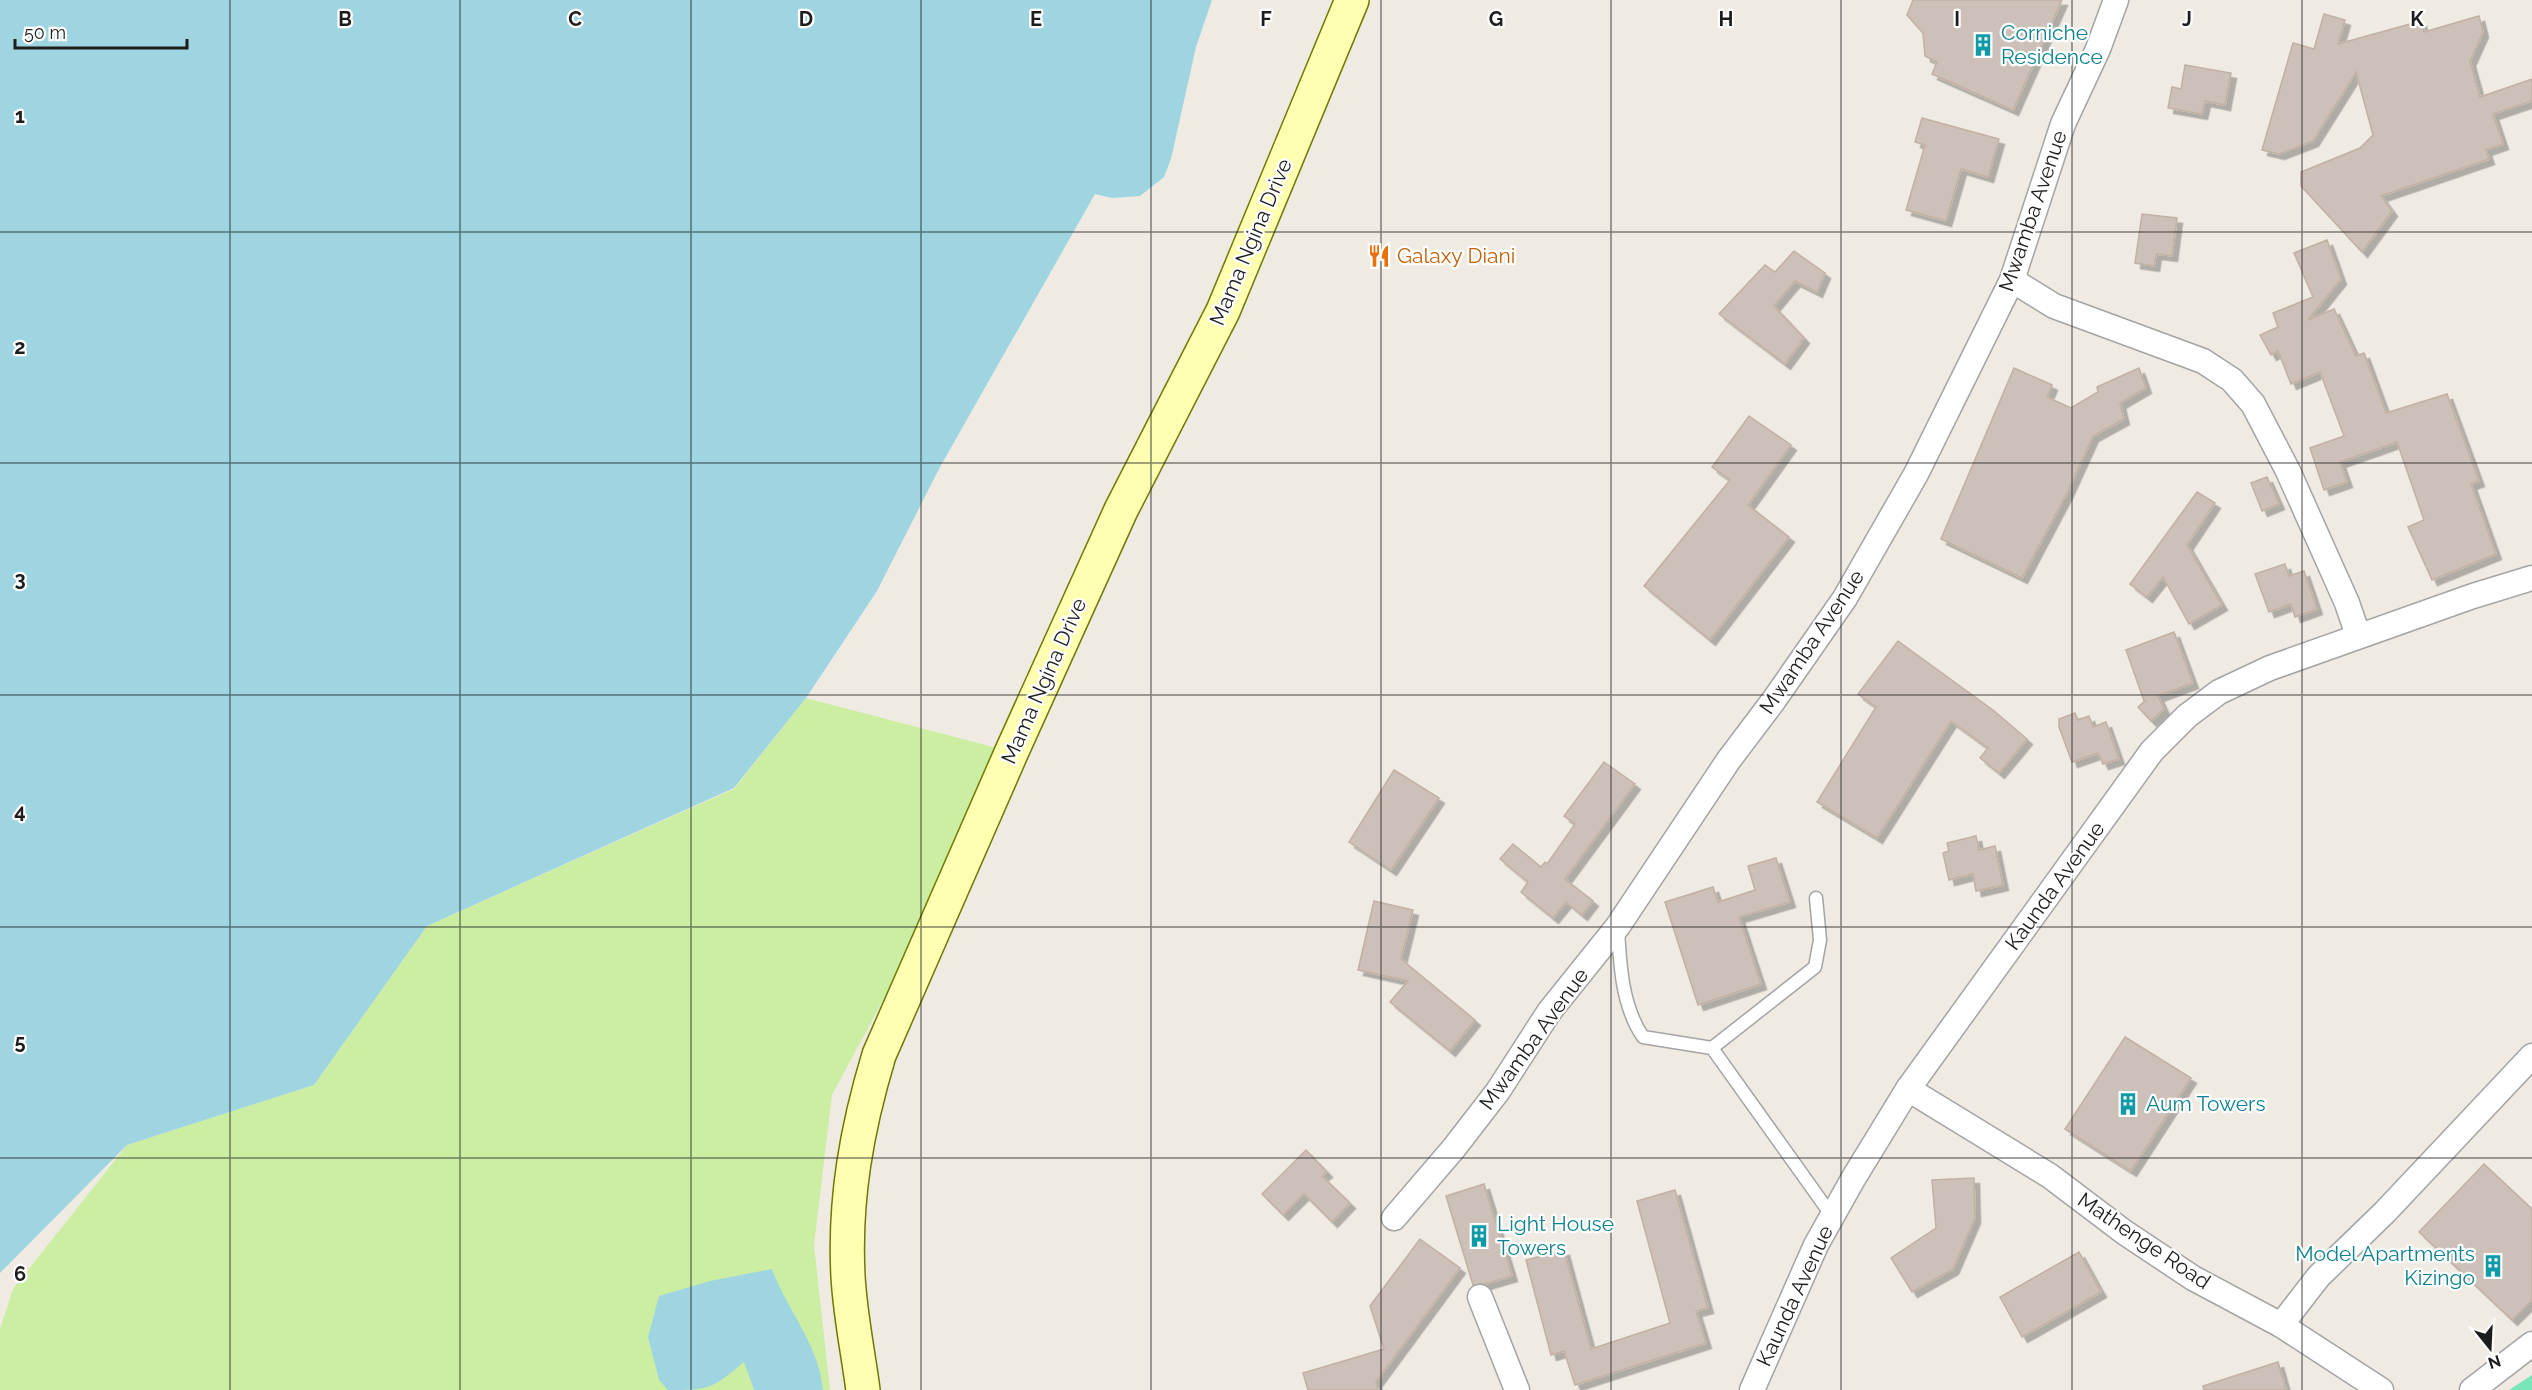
<svg xmlns="http://www.w3.org/2000/svg" width="2532" height="1390" font-family="Raleway,sans-serif">
<defs>
<filter id="shadow"><feDropShadow dx="5.5" dy="5.5" stdDeviation="0" flood-color="#0004"/></filter>
</defs>
<rect width="100%" height="100%" fill="#efebe2"/>
<polygon fill="#cbeea3" points="806,698 1016,753 832,1095 814,1245 830,1390 0,1390 0,1329 13,1289 127,1145 314,1085 427,926 734,789"/>
<polygon fill="#79e6b8" points="2532,1375 2532,1390 2509,1390"/>
<g fill="#9fd5e1">
<polygon points="0,0 1212,0 1196,47 1171,159 1164,177 1140,196 1112,198 1095,194 940,467 877,591 806,698 734,788 427,926 314,1085 127,1145 0,1273"/>
<path d="M772 1269C787 1310 819 1345 823 1390H754L744 1362C712 1389 710 1390 668 1390L659 1380 648 1337 659 1296 710 1281Z"/>
</g>
<g fill="#ccc0b8" stroke="#c2b0a3" stroke-width="1.5" filter="url(#shadow)">
<polygon points="1913,0 2062,0 2013,110 1932,74 1937,62 1925,56 1923,33 1907,15"/>
<polygon points="2324,14 2345,20 2338,44 2421,21 2424,32 2479,16 2483,32 2470,61 2480,97 2532,79 2532,101 2493,114 2503,144 2486,150 2489,159 2381,196 2392,211 2362,252 2301,186 2301,172 2360,148 2373,135 2356,72 2313,141 2279,154 2262,150 2293,43 2314,49"/>
<polygon points="2185,65 2231,73 2225,105 2205,101 2202,114 2168,108 2172,87 2181,89"/>
<polygon points="1922,118 1999,139 1988,177 1961,169 1946,221 1906,210 1925,145 1915,142"/>
<polygon points="2142,214 2177,218 2172,256 2156,254 2154,266 2135,263"/>
<polygon points="2327,240 2341,279 2308,320 2334,309 2356,356 2364,353 2386,413 2447,394 2479,481 2471,484 2496,554 2432,580 2408,527 2424,520 2397,442 2340,462 2347,482 2324,490 2310,448 2344,436 2320,372 2291,384 2278,351 2271,355 2260,335 2278,327 2273,313 2313,297 2294,253"/>
<polygon points="1794,251 1825,273 1817,292 1795,281 1774,306 1804,338 1785,364 1719,314 1765,265 1775,272"/>
<polygon points="2014,368 2052,385 2047,397 2071,408 2098,392 2097,387 2139,368 2146,388 2120,403 2124,419 2093,436 2068,491 2022,578 1941,539"/>
<polygon points="1749,416 1791,445 1748,505 1789,537 1710,640 1644,586 1730,480 1712,467"/>
<polygon points="2267,477 2279,504 2262,511 2251,483"/>
<polygon points="2197,492 2215,503 2187,545 2222,605 2189,624 2163,577 2147,597 2130,584"/>
<polygon points="2285,564 2289,576 2304,571 2317,609 2295,617 2291,604 2269,612 2255,574"/>
<polygon points="2174,632 2193,683 2158,696 2164,709 2151,721 2138,707 2146,700 2144,701 2126,650"/>
<polygon points="1898,641 1993,710 2027,739 1999,773 1980,758 1988,748 1951,721 1877,838 1817,802 1876,707 1858,694"/>
<polygon points="2075,713 2078,720 2089,716 2093,727 2106,722 2119,759 2103,764 2098,753 2072,762 2059,727 2059,719"/>
<polygon points="1604,762 1635,784 1565,879 1593,901 1582,915 1566,902 1553,918 1521,892 1528,882 1500,859 1513,844 1541,867 1545,862 1547,864 1575,824 1564,816"/>
<polygon points="1394,770 1439,798 1391,870 1349,842"/>
<polygon points="1976,836 1979,850 1995,846 2003,885 1976,891 1973,874 1949,880 1943,853 1949,851 1947,843"/>
<polygon points="1776,858 1790,902 1739,917 1761,984 1698,1005 1665,902 1713,887 1718,902 1755,890 1748,866"/>
<polygon points="1374,901 1413,910 1401,959 1475,1020 1450,1051 1390,1002 1408,981 1358,970"/>
<polygon points="2125,1037 2191,1078 2131,1171 2065,1129"/>
<polygon points="1306,1150 1327,1172 1322,1176 1350,1203 1332,1222 1304,1194 1283,1215 1262,1194"/>
<polygon points="2484,1164 2532,1209 2532,1300 2512,1320 2419,1232"/>
<polygon points="1974,1178 1975,1218 1953,1269 1912,1292 1891,1258 1936,1228 1932,1180"/>
<polygon points="1484,1184 1512,1276 1485,1284 1473,1285 1446,1196"/>
<polygon points="1675,1190 1708,1308 1696,1311 1706,1343 1575,1385 1564,1351 1551,1355 1526,1260 1564,1250 1591,1349 1670,1323 1637,1201"/>
<polygon points="1420,1239 1460,1268 1376,1382 1378,1390 1308,1390 1303,1373 1384,1349 1370,1306"/>
<polygon points="2079,1252 2101,1292 2022,1337 2000,1297"/>
<polygon points="2278,1362 2286,1390 2204,1390 2203,1386"/>
</g>
<g fill="none" stroke-linecap="round" stroke-linejoin="round">
<g stroke="#a4a4a4" stroke-width="15">
<g id="lane">
<path d="M1618 929C1620 966 1622 1006 1643 1037L1712 1048 1832 1216"/>
<polyline points="1712,1048 1815,967 1820,940 1816,898"/>
</g>
</g>
<g stroke="#a4a4a4" stroke-width="27">
<g id="street">
<polyline points="2012,280 2054,306 2203,361 2232,380 2253,404 2288,471 2347,603 2358,635"/>
<polyline points="1908,1089 2050,1176 2124,1232 2193,1278 2281,1325 2381,1390"/>
<polyline points="1394,1218 1454,1148 1498,1091 1549,1012 1618,926 1728,761 1774,700 1845,598 1916,474 2012,280 2063,124 2098,49 2116,0"/>
<polyline points="1480,1297 1517,1390"/>
<polyline points="2281,1325 2319,1276 2385,1212 2532,1056"/>
<polyline points="1752,1390 1816,1245 1853,1179 1908,1089 2152,751 2187,716 2219,692 2270,668 2473,596 2532,578"/>
<polyline points="2472,1390 2532,1344"/>
</g>
</g>
<g stroke="#707900" stroke-width="36">
<path id="secondary" d="M863 1390C858 1352 850 1314 848 1276 844 1199 857 1128 879 1055L1012 751 1121 510 1223 311 1352 0"/>
</g>
<use href="#lane" stroke="#fff" stroke-width="12"/>
<use href="#street" stroke="#fff" stroke-width="24"/>
<use href="#secondary" stroke="#feffb1" stroke-width="33"/>
</g>
<path fill="none" stroke="#1d1d1d" stroke-width="1.5" stroke-opacity="0.55" d="M230 0V1390M460 0V1390M691 0V1390M921 0V1390M1151 0V1390M1381 0V1390M1611 0V1390M1841 0V1390M2072 0V1390M2302 0V1390M0 232H2532M0 463H2532M0 695H2532M0 927H2532M0 1158H2532"/>
<defs>
<g id="building-bare" transform="scale(1.8)"><path d="M-4-6H4V6H1V3H-1V6H-4ZM-2.5-4.3h1.7v1.8h-1.7ZM.8-4.3h1.7v1.8H.8ZM-2.5-1h1.7V.8h-1.7ZM.8-1h1.7V.8H.8Z" fill="#0f9aa8" stroke="#fff" stroke-width="2.5" paint-order="stroke"/></g>
<g id="restaurant-bare" transform="scale(1.8)"><path d="M-5-6h1v4h1v-4h1v4h1v-4h1v5L-1.5 .5V6h-2V.5L-5-1ZM5-6V6H3V1.5H1.5Q1.5-4 5-6Z" fill="#e8710a" stroke="#fff" stroke-width="2.5" paint-order="stroke"/></g>
</defs>
<g fill-rule="evenodd">
<use href="#building-bare" x="1983" y="45"/>
<use href="#restaurant-bare" x="1379" y="256"/>
<use href="#building-bare" x="2128" y="1104"/>
<use href="#building-bare" x="1479" y="1236"/>
<use href="#building-bare" x="2493" y="1266"/>
</g>
<g text-anchor="middle" stroke-width="4.5" stroke-linejoin="round" paint-order="stroke">
<g font-size="21" fill="#0d838f" stroke="#fff" text-anchor="start">
<text x="2001" y="40">Corniche<tspan x="2001" dy="24">Residence</tspan></text>
<text x="2146" y="1111">Aum Towers</text>
<text x="1497" y="1231">Light House<tspan x="1497" dy="24">Towers</tspan></text>
<text x="2475" y="1261" text-anchor="end">Model Apartments<tspan x="2475" dy="24">Kizingo</tspan></text>
</g>
<g font-size="21" fill="#1d1d1d" stroke="#fff">
<text transform="translate(2033 211) rotate(-71)" y="7">Mwamba Avenue</text>
<text transform="translate(1251 242) rotate(-67)" y="7">Mama Ngina Drive</text>
<text transform="translate(1812 642) rotate(-56)" y="7">Mwamba Avenue</text>
<text transform="translate(1044 681) rotate(-66)" y="7">Mama Ngina Drive</text>
<text transform="translate(2055 886) rotate(-54)" y="7">Kaunda Avenue</text>
<text transform="translate(1534 1039) rotate(-54)" y="7">Mwamba Avenue</text>
<text transform="translate(2144 1241) rotate(34)" y="7">Mathenge Road</text>
<text transform="translate(1795 1296) rotate(-65)" y="7">Kaunda Avenue</text>
</g>
<g font-size="21" fill="#c56008" stroke="#fff" text-anchor="start">
<text x="1397" y="263">Galaxy Diani</text>
</g>
</g>
<g font-size="20" text-anchor="middle" font-weight="bold" fill="#1d1d1d" stroke="#fff" stroke-width="4.5" stroke-linejoin="round" paint-order="stroke">
<text x="345" y="26">B</text>
<text x="575" y="26">C</text>
<text x="806" y="26">D</text>
<text x="1036" y="26">E</text>
<text x="1266" y="26">F</text>
<text x="1496" y="26">G</text>
<text x="1726" y="26">H</text>
<text x="1957" y="26">I</text>
<text x="2187" y="26">J</text>
<text x="2417" y="26">K</text>
<text x="20" y="123">1</text>
<text x="20" y="354">2</text>
<text x="20" y="586">3</text>
<text x="20" y="818">4</text>
<text x="20" y="1049">5</text>
<text x="20" y="1281">6</text>
</g>
<g transform="translate(2490 1348) rotate(162)" stroke="#ffffff" stroke-width="4.5" paint-order="stroke">
<path d="M0-4.5L10 22L0 15L-10 22Z" fill="#1d1d1d"/>
<text y="-9" font-size="16" font-weight="bold" text-anchor="middle" fill="#1d1d1d">N</text>
</g>
<path d="M15 39v9h172v-9" fill="none" stroke="#1d1d1d" stroke-width="3"/>
<text x="24" y="39" font-size="18" fill="#1d1d1d" stroke="#ffffff" stroke-width="4.5" paint-order="stroke">50 m</text>
</svg>
